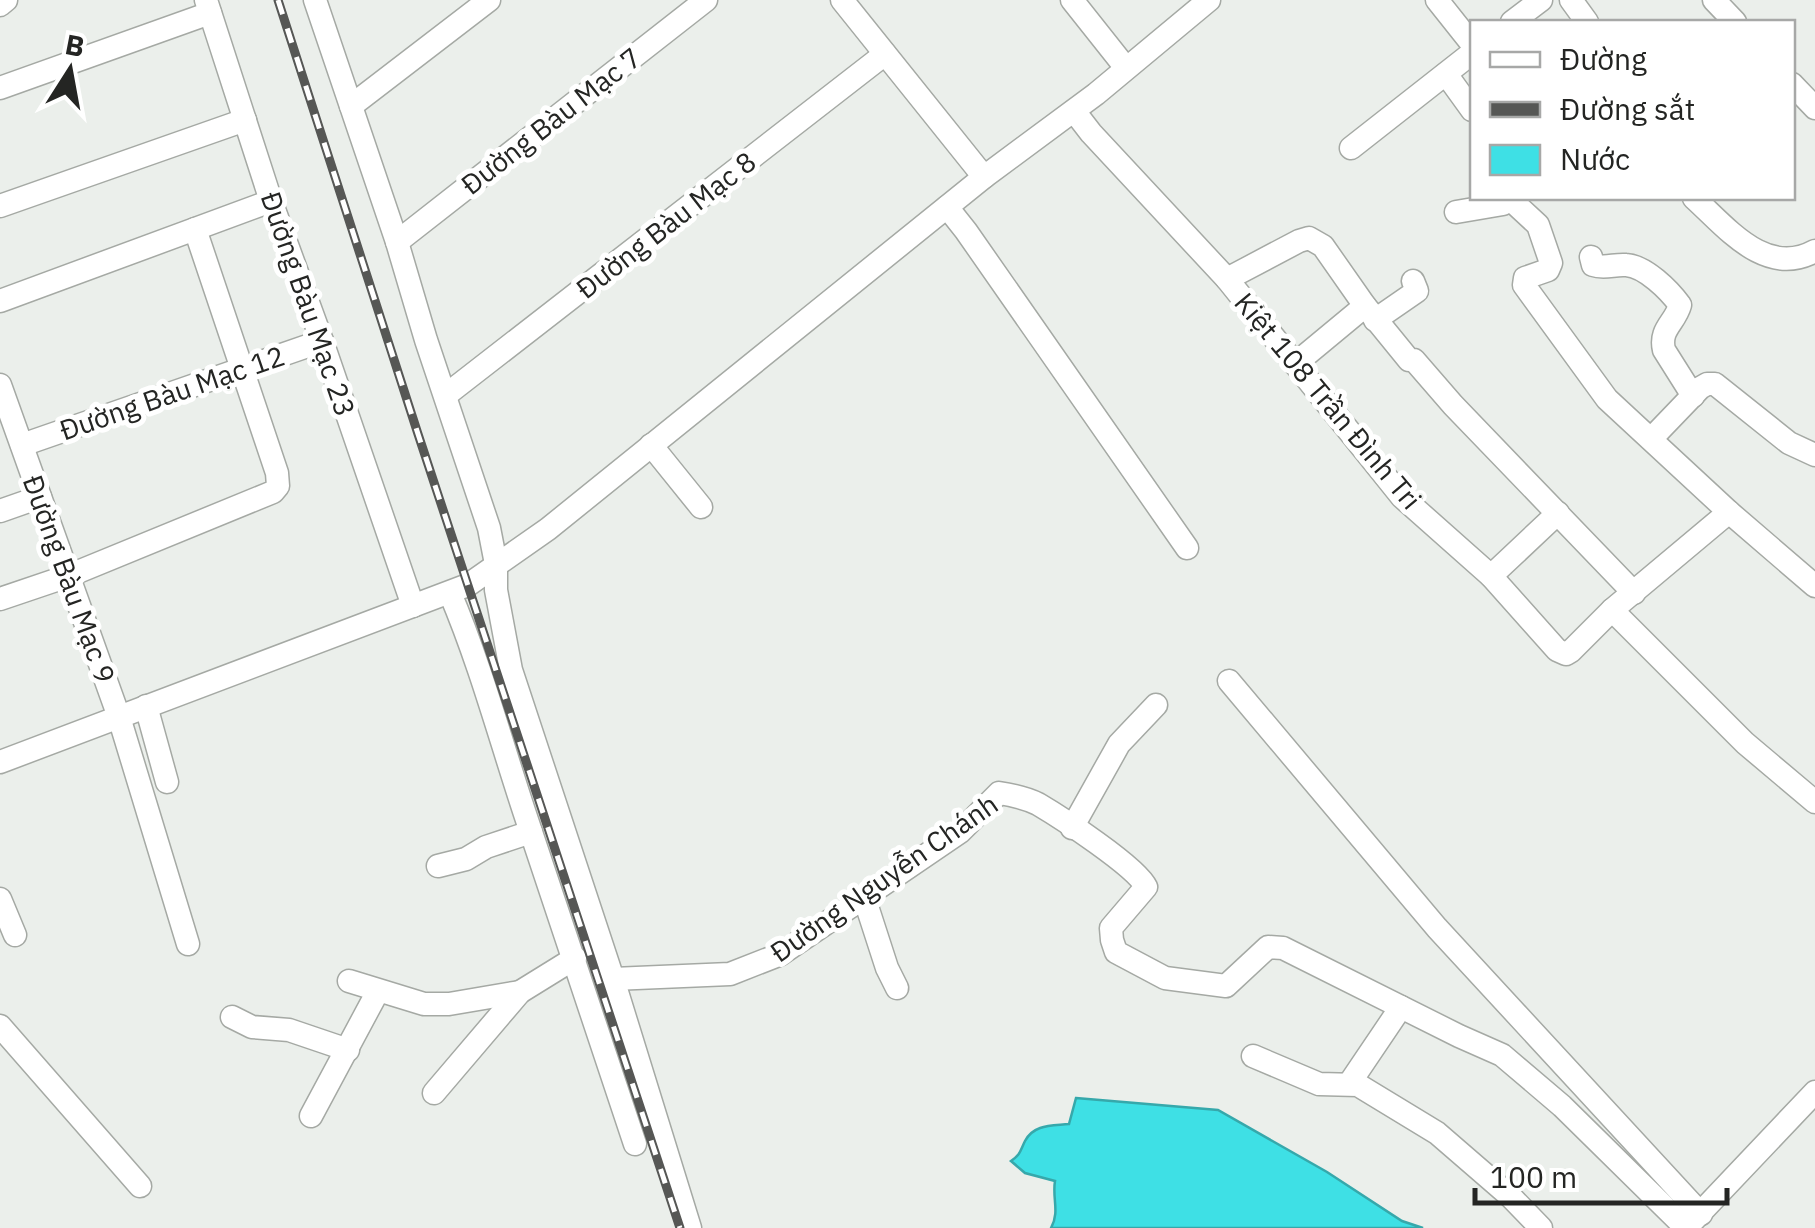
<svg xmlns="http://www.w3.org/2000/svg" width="1815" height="1228" font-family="'IBM Plex Sans',sans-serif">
<rect width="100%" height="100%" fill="#ebefeb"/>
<path fill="#3ee0e5" stroke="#36a8ab" stroke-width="2.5" d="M1076 1098 1218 1110 1327 1172 1402 1221 1423 1228H1051C1060 1212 1052 1198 1055 1181L1025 1173 1011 1161C1021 1154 1020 1151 1025 1141 1034 1124 1052 1126 1069 1124Z"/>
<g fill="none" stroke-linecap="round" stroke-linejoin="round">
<g stroke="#a5a9a4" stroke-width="25">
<g id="minor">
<polyline points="206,0 271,201 322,341 413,606"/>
<polyline points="315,0 397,242 426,340 489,528 496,564 496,590 511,670 613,979 690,1228"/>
<polyline points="842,0 984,177"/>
<polyline points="1072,0 1126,68"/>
<polyline points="1437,0 1472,44"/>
<polyline points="1571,0 1587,22"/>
<polyline points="1714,0 1735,22"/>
<polyline points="0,5 6,0"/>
<polyline points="1512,22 1541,0"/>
<polyline points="1446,74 1472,110"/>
<polyline points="1792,84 1815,108"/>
<polyline points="0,88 210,13"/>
<polyline points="351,106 489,0"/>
<polyline points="1074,111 1091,133 1227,279 1402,497 1491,576 1557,650 1566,654 1571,651 1612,610 1729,512"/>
<polyline points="1351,148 1472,53"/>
<path d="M1694 198C1727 228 1766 278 1815 251"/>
<polyline points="1510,199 1538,225 1551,263 1548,270 1525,278 1524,285 1607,399 1729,512 1815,586"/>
<polyline points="0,206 245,120"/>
<polyline points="947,207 966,231 1187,548"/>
<polyline points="1456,212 1503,204 1511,198"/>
<polyline points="397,242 706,0"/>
<path d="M1591 257 1593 265C1605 269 1614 264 1626 265 1645 266 1669 290 1680 305 1675 323 1659 329 1664 350L1693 396"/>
<polyline points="1227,279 1299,241 1309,238 1323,246 1365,306"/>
<polyline points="0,301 271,201"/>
<polyline points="1375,320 1417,291 1413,281"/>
<polyline points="1295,364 1365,306 1409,360 1414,360 1453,405 1634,593"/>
<polyline points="0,385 119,717 188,944"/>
<polyline points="446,395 885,54"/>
<polyline points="1651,439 1700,388 1707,384 1715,384 1789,443 1815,455"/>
<polyline points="22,445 322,341"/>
<polyline points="651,445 701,507"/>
<polyline points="0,511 40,497"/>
<polyline points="1491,576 1558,513"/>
<path d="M450 593C481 666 501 742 526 817 563 926 599 1035 635 1144"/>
<polyline points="0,599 68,576 273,492 278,486 277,473 195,229"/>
<polyline points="1612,610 1745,743 1815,802"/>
<polyline points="1229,681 1437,928 1701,1214"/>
<polyline points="146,706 167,782"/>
<polyline points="0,762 468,585 548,529 984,177 1096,94 1209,0"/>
<polyline points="1072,828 1119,744 1156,705"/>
<polyline points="438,866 466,859 486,847 531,832"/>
<polyline points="864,897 887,968 897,988"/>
<polyline points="0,899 15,935"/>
<path d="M613 979 730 974 781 954 960 832 999 793C1012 795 1026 798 1038 804 1060 817 1137 867 1146 887L1111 928 1112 940 1116 952 1165 978 1226 986 1268 947 1283 948 1459 1036 1502 1055 1562 1106 1686 1228 1815 1092"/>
<polyline points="349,981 424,1004 449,1004 520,992"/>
<polyline points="232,1017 252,1027 289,1030 348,1050"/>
<polyline points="0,1026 140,1186"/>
<polyline points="1253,1056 1319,1084 1358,1085 1437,1133 1511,1197 1541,1228"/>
<polyline points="1349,1084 1401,1007"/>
<polyline points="434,1093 520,992 575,958"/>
<polyline points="311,1116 378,991"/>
</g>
</g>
<use href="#minor" stroke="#fff" stroke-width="22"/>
<g stroke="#565755" stroke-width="9">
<polyline id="rail" points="278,0 418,434 680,1228"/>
</g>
<use href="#rail" stroke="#fff" stroke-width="5" stroke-dasharray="15" stroke-linecap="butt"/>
</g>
<g text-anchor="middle" stroke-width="10" stroke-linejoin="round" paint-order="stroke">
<g font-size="28" fill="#242523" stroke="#fff">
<text transform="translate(551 121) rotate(-38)" y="10">Đường Bàu Mạc 7</text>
<text transform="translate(666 225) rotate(-38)" y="10">Đường Bàu Mạc 8</text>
<text transform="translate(308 304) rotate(71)" y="10">Đường Bàu Mạc 23</text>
<text transform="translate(172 393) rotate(-19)" y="10">Đường Bàu Mạc 12</text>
<text transform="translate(1328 401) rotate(50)" y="10">Kiệt 108 Trần Đình Tri</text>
<text transform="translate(69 579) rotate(70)" y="10">Đường Bàu Mạc 9</text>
<text transform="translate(884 878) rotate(-35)" y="10">Đường Nguyễn Chánh</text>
</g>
</g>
<rect x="1470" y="20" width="325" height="180" fill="#ffffff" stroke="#a7a8a7" stroke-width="2.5"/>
<rect x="1490" y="52" width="50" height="15" fill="#ffffff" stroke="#a7a8a7" stroke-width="2.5"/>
<text x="1560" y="70" font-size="30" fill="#242523">Đường</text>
<rect x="1490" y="102" width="50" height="15" fill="#565755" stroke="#a7a8a7" stroke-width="2.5"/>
<text x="1560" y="120" font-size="30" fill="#242523">Đường sắt</text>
<rect x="1490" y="145" width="50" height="30" fill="#3ee0e5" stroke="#a7a8a7" stroke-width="2.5"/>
<text x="1560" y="170" font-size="30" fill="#242523">Nước</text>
<g transform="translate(70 70) rotate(11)" stroke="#ffffff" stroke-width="8" paint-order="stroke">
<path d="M0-8L18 38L0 25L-18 38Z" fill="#242523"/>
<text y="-15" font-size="28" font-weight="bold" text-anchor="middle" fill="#242523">B</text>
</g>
<path d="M1475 1188v15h252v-15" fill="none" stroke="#242523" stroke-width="5"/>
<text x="1490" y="1188" font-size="30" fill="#242523" stroke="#ffffff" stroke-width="8" paint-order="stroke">100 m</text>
</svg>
